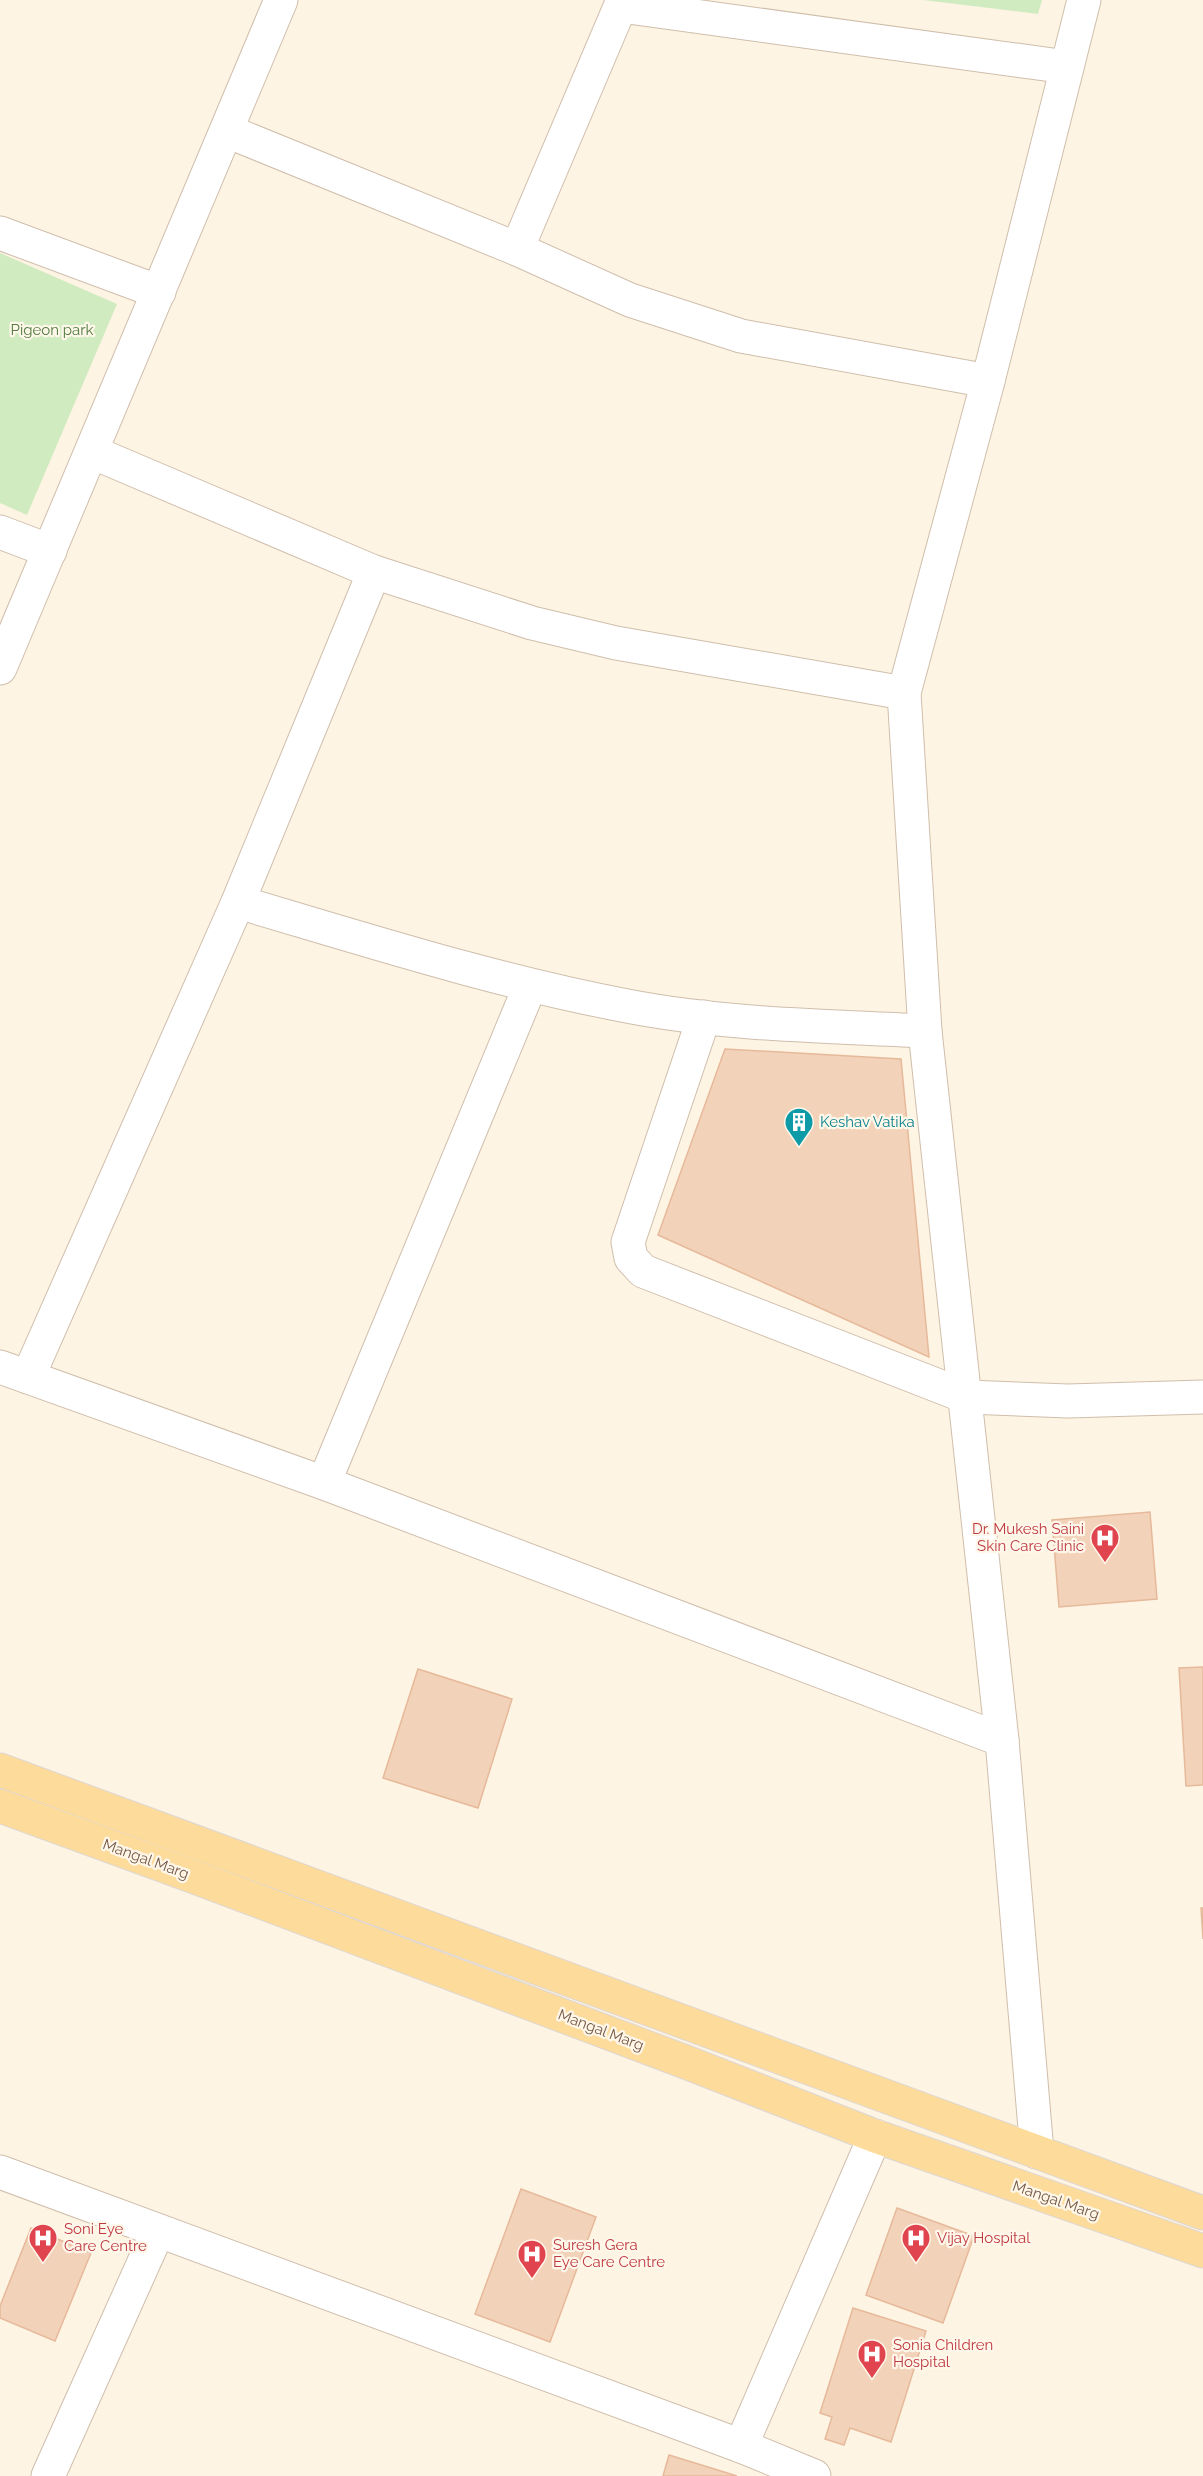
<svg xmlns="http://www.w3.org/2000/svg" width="1203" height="2476" font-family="Raleway,sans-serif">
<rect width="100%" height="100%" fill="#fdf4e3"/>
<g fill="#d1ebc1">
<polygon points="923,0 1042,0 1038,14"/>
<polygon points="0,253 117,304 27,515 0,503"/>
</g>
<g fill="#f3d2ba" stroke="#e6b99a" stroke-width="1.5">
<polygon points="725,1049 901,1059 929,1357 658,1235"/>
<polygon points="1150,1512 1157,1599 1059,1607 1052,1520"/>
<polygon points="1203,1667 1203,1785 1186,1786 1179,1668"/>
<polygon points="418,1669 512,1699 478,1808 383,1778"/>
<polygon points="1201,1908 1203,1908 1203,1939"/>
<polygon points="521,2189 596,2217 550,2342 475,2314"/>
<polygon points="897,2208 974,2236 943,2323 866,2295"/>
<polygon points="31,2228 91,2253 55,2341 0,2318 0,2306"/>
<polygon points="853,2308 926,2331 891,2442 850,2428 844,2445 825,2439 832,2417 820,2413"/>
<polygon points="669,2455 737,2476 663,2476"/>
</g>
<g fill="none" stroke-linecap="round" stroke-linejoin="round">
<g stroke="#d0beac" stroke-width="35">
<g id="minor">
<polyline points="623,0 517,249 630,300 741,336 988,381"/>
<polyline points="621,6 1067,67"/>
<polyline points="227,131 517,249"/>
<polyline points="0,233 159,292"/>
<polyline points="92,452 374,572 532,623 616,643 904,693"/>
<polyline points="0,532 50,551"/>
<polyline points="0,668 281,0"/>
<path d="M238 902C367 940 495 981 627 1006 725 1025 826 1026 925 1031"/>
<polyline points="704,1017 628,1242 631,1258 643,1271 967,1397 1068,1401 1203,1397"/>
<polyline points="0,1367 324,1483 1002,1740 1037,2152"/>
<polyline points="28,1377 238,902 374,572"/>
<polyline points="324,1483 530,986"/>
<polyline points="1002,1740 925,1031 904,693 988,381 1084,0"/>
<polyline points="0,2172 741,2446 814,2476"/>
<polyline points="741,2446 875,2136"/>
<polyline points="48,2476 158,2231"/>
</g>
</g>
<g stroke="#ded7d3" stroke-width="35">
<g id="primary">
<polyline points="0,1770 1203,2213"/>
<polyline points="0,1806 184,1873 683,2061 875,2136 1203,2251"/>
</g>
</g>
<use href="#minor" stroke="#fff" stroke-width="33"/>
<use href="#primary" stroke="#fddb9a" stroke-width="33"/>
</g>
<defs>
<g id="building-pin" transform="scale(1.5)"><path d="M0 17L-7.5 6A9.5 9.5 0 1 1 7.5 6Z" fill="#0f9aa8" stroke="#fff7ea"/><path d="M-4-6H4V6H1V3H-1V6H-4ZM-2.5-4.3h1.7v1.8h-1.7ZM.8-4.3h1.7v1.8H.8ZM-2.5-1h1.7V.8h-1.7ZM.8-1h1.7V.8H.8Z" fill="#fff"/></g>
<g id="hospital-pin" transform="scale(1.5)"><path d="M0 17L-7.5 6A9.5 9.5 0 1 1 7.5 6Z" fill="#e0444e" stroke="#fff7ea"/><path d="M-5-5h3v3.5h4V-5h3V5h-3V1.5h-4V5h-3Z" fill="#fff"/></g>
</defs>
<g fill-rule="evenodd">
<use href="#building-pin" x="799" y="1122"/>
<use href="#hospital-pin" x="1105" y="1538"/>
<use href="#hospital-pin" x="43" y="2238"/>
<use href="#hospital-pin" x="916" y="2238"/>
<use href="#hospital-pin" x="532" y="2254"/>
<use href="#hospital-pin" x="872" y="2354"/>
</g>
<g text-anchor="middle" stroke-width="4.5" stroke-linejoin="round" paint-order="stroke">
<g font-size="15" fill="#507c40" stroke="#fff7ea">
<text x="52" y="335">Pigeon park</text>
</g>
<g font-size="15" fill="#0d838f" stroke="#fff7ea" text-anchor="start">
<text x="820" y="1127">Keshav Vatika</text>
</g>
<g font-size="15" fill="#be3a42" stroke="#fff7ea" text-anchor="start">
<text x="1084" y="1534" text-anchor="end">Dr. Mukesh Saini<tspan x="1084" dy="17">Skin Care Clinic</tspan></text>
<text x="64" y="2234">Soni Eye<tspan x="64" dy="17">Care Centre</tspan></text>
<text x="937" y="2243">Vijay Hospital</text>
<text x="553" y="2250">Suresh Gera<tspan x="553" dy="17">Eye Care Centre</tspan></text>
<text x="893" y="2350">Sonia Children<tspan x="893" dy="17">Hospital</tspan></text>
</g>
<g font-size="15" fill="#765a48" stroke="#fff7ea">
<text transform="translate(146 1859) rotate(20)" y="5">Mangal Marg</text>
<text transform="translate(601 2030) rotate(21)" y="5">Mangal Marg</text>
<text transform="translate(1056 2200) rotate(19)" y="5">Mangal Marg</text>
</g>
</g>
</svg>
